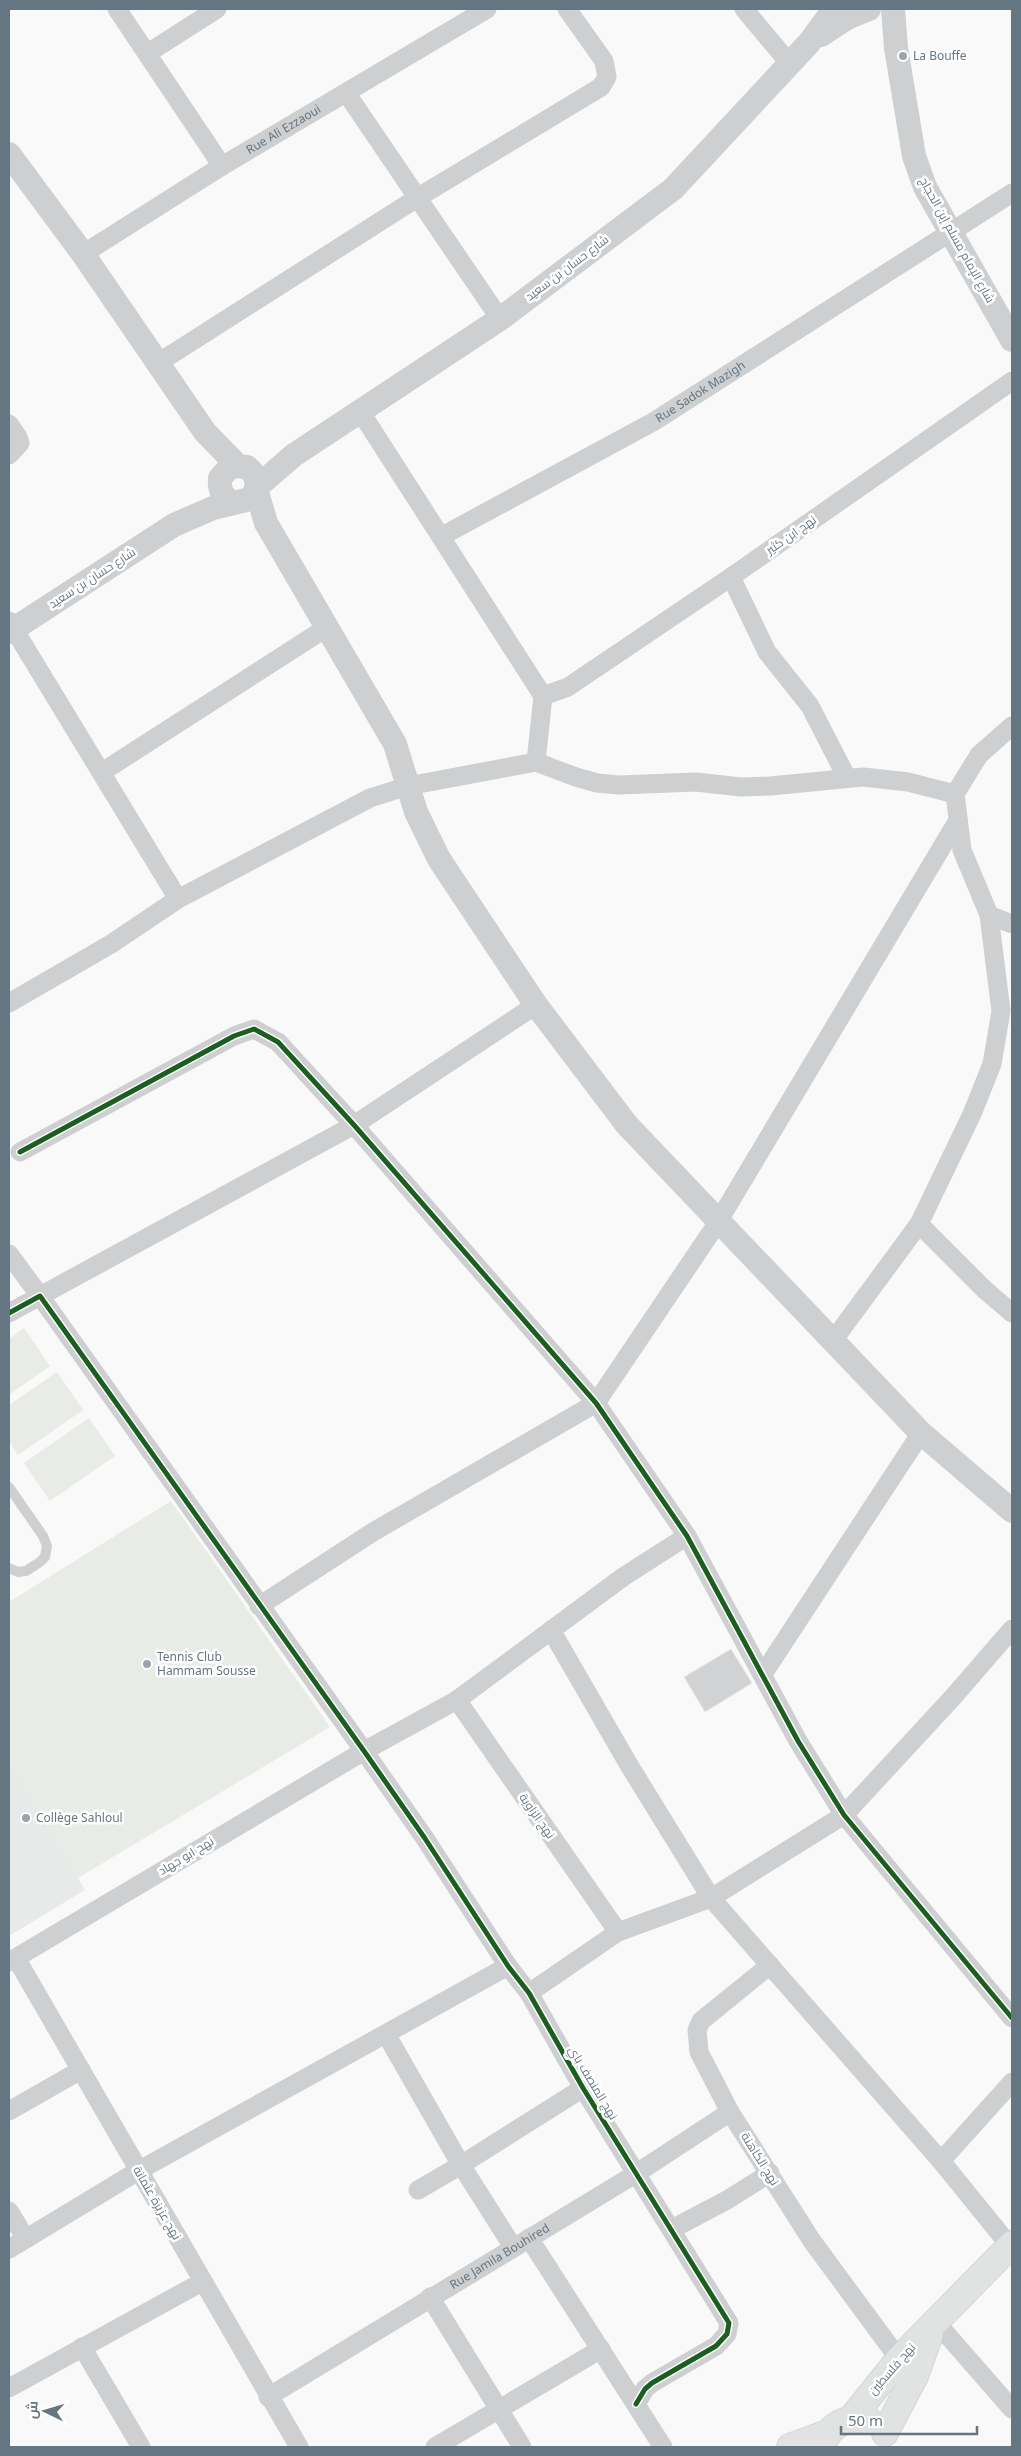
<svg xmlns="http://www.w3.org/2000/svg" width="1021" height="2456" font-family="'Noto Sans',Cairo,sans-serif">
<rect width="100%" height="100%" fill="#f9f9f9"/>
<polygon fill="#e8e9e9" points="9,1758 85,1890 9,1936"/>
<g fill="#e8ebe6">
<polygon points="24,1328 50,1366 9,1395 9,1339"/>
<polygon points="57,1372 83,1410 18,1455 9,1441 9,1405"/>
<polygon points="89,1418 115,1456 50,1501 24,1463"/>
<polygon points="171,1501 330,1727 78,1878 9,1758 9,1602"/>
</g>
<polygon fill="#d0d2d3" stroke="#e8e8e8" points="731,1649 752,1683 705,1712 684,1677"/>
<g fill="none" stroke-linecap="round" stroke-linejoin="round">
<g stroke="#d5d6d7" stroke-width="28">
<g id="secondary">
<polyline points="851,2419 899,2359 1012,2244"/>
<polyline points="885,2433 915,2376 930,2334"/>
<polyline points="790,2447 828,2433"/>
<path d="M822 2447C829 2425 846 2415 869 2421"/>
</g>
</g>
<polyline stroke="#cecfd0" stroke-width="10" points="9,1487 43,1536 47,1546 45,1557 40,1562 26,1571 18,1572 9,1568"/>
<g stroke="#cecfd0" stroke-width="19">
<polyline points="117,9 222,166"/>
<polyline points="744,9 790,64"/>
<polyline points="148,53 217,9"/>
<polyline points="347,94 500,319"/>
<path id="s1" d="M83 254 222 166 487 9"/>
<polyline points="158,363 417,198 601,87 607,77 604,61 567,9"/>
<polyline points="360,411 543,696 568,687 731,577 1012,381"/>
<polyline points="9,424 18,437 20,443 9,455"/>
<path id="s2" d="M442 536 653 422 1012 193"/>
<polyline points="731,577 767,652 810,706 847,778"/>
<polyline points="9,621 178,899"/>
<polyline points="536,762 543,696"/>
<polyline points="102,772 326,628"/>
<polyline points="989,915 1012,924"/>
<polyline points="9,1003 111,944 178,899 370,798 408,786 536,762 576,777 597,783 619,785 696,782 741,787 770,786 863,777 908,782 955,794"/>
<polyline points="20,1152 234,1036 254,1029 278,1042 354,1125 596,1403 687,1536 798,1741 844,1815 1012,2018"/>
<polyline points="919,1224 985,1290 1012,1313"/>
<polyline points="9,1254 40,1296 354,1125 536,1005"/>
<polyline points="9,1313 40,1296 364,1751 424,1837 508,1966 529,1993 583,2088 729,2323 727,2334 716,2346 652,2383 645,2389 636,2404"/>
<polyline points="832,1342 919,1224 972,1114 992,1064 1001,1011 989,915 962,850 955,794 979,755 1012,726"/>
<polyline points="259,1606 373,1532 596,1403 718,1222 958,820"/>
<polyline points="551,1630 629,1765 711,1898 941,2161 1010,2246"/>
<polyline points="763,1674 921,1433"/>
<polyline points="457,1700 618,1932"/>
<polyline points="16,1958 299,2447"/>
<polyline points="9,1962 364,1751 457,1700 623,1577 687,1536"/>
<polyline points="770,1965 701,2021 697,2030 699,2052 730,2112 812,2241 899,2359"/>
<polyline points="529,1993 618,1932 711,1898 844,1815 954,1696 1012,1629"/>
<polyline points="386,2034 461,2165 513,2247"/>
<polyline points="9,2111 81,2070"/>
<polyline points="941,2161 1012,2082"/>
<polyline points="418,2190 461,2165 583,2088"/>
<polyline points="9,2211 26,2239"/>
<polyline points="672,2229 727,2200 770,2173"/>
<polyline points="529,2238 663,2447"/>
<polyline points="9,2249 138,2171 508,1966"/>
<polyline points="430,2297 522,2447"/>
<polyline points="935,2321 1012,2409"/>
<polyline points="82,2347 141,2447"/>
<polyline points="9,2388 202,2282"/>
<path id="s3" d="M268 2397 637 2173 730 2112"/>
<polyline points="435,2447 601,2349"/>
</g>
<g stroke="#cecfd0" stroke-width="24">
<polyline points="893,9 896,48 914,156 925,187 1012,340"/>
<polyline points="821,35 847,18 869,9"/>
<polyline points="9,154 83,254 205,432 237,465"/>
<polyline points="257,487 294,455 500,319 673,189 809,43 834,9"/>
<polyline points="256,489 266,523 395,744 416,812 439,859 536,1005 627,1125 921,1433 1012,1511"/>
<path d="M9 632 174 525 213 508 250 499C260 488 258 476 247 467L231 466 220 478C219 489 222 498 233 502"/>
</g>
<use href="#secondary" stroke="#e1e2e2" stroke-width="26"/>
<g stroke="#fff" stroke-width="8">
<g id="cycleway">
<polyline points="20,1152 234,1036 254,1029 278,1042 354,1125 596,1403 687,1536 798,1741 844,1815 1012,2018"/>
<polyline points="9,1313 40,1296 364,1751 424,1837 508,1966 529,1993 583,2088 729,2323 727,2334 716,2346 652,2383 645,2389 636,2404"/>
</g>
</g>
<use href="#cycleway" stroke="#1b5e20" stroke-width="5"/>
</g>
<g fill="#99a4ac" stroke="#fff" stroke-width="2">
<circle cx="903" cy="56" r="5"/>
<circle cx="147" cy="1664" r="5"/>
<circle cx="26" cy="1818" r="5"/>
</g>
<g text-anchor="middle" stroke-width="5" stroke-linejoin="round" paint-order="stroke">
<g font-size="12" fill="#657683" stroke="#fff" text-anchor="start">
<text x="913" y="60">La Bouffe</text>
<text x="157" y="1661">Tennis Club<tspan x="157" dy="14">Hammam Sousse</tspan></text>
<text x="36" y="1822">Collège Sahloul</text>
</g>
<g font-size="12" fill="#657683" stroke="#fff">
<text dy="4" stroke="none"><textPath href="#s1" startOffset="236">Rue Ali Ezzaoui</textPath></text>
<text transform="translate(957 240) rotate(61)" y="4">شارع اﻹمام مسلم إبن الحجاج</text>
<text transform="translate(567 268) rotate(-37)" y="4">شارع حسان بن سعيد</text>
<text dy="4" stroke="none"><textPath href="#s2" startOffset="296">Rue Sadok Mazigh</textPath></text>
<text transform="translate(791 535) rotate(-35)" y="4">نهج ابن كثير</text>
<text transform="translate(92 578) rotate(-33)" y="4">شارع حسان بن سعيد</text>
<text transform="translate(537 1816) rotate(55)" y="4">نهج الزاوية</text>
<text transform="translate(186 1856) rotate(-31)" y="4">نهج ابو جهاد</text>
<text transform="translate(593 2083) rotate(59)" y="4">نهج المنصف باي</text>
<text transform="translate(760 2159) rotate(58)" y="4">نهج الكاهنة</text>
<text transform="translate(157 2203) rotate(60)" y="4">نهج عزيزة عثمانة</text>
<text dy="4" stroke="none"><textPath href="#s3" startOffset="271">Rue Jamila Bouhired</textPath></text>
<text transform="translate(892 2369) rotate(-49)" y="4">نهج فلسطين</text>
</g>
</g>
<rect width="1021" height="2456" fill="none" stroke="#657683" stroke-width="20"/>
<g transform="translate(45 2411) rotate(275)" stroke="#ffffff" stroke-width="4" paint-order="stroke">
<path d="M0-4L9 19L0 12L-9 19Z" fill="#657683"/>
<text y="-8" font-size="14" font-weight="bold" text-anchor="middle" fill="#657683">ش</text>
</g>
<path d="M841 2426v8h136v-8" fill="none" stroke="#657683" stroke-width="2.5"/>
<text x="848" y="2426" font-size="15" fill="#657683" stroke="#ffffff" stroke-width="4" paint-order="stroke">50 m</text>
</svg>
